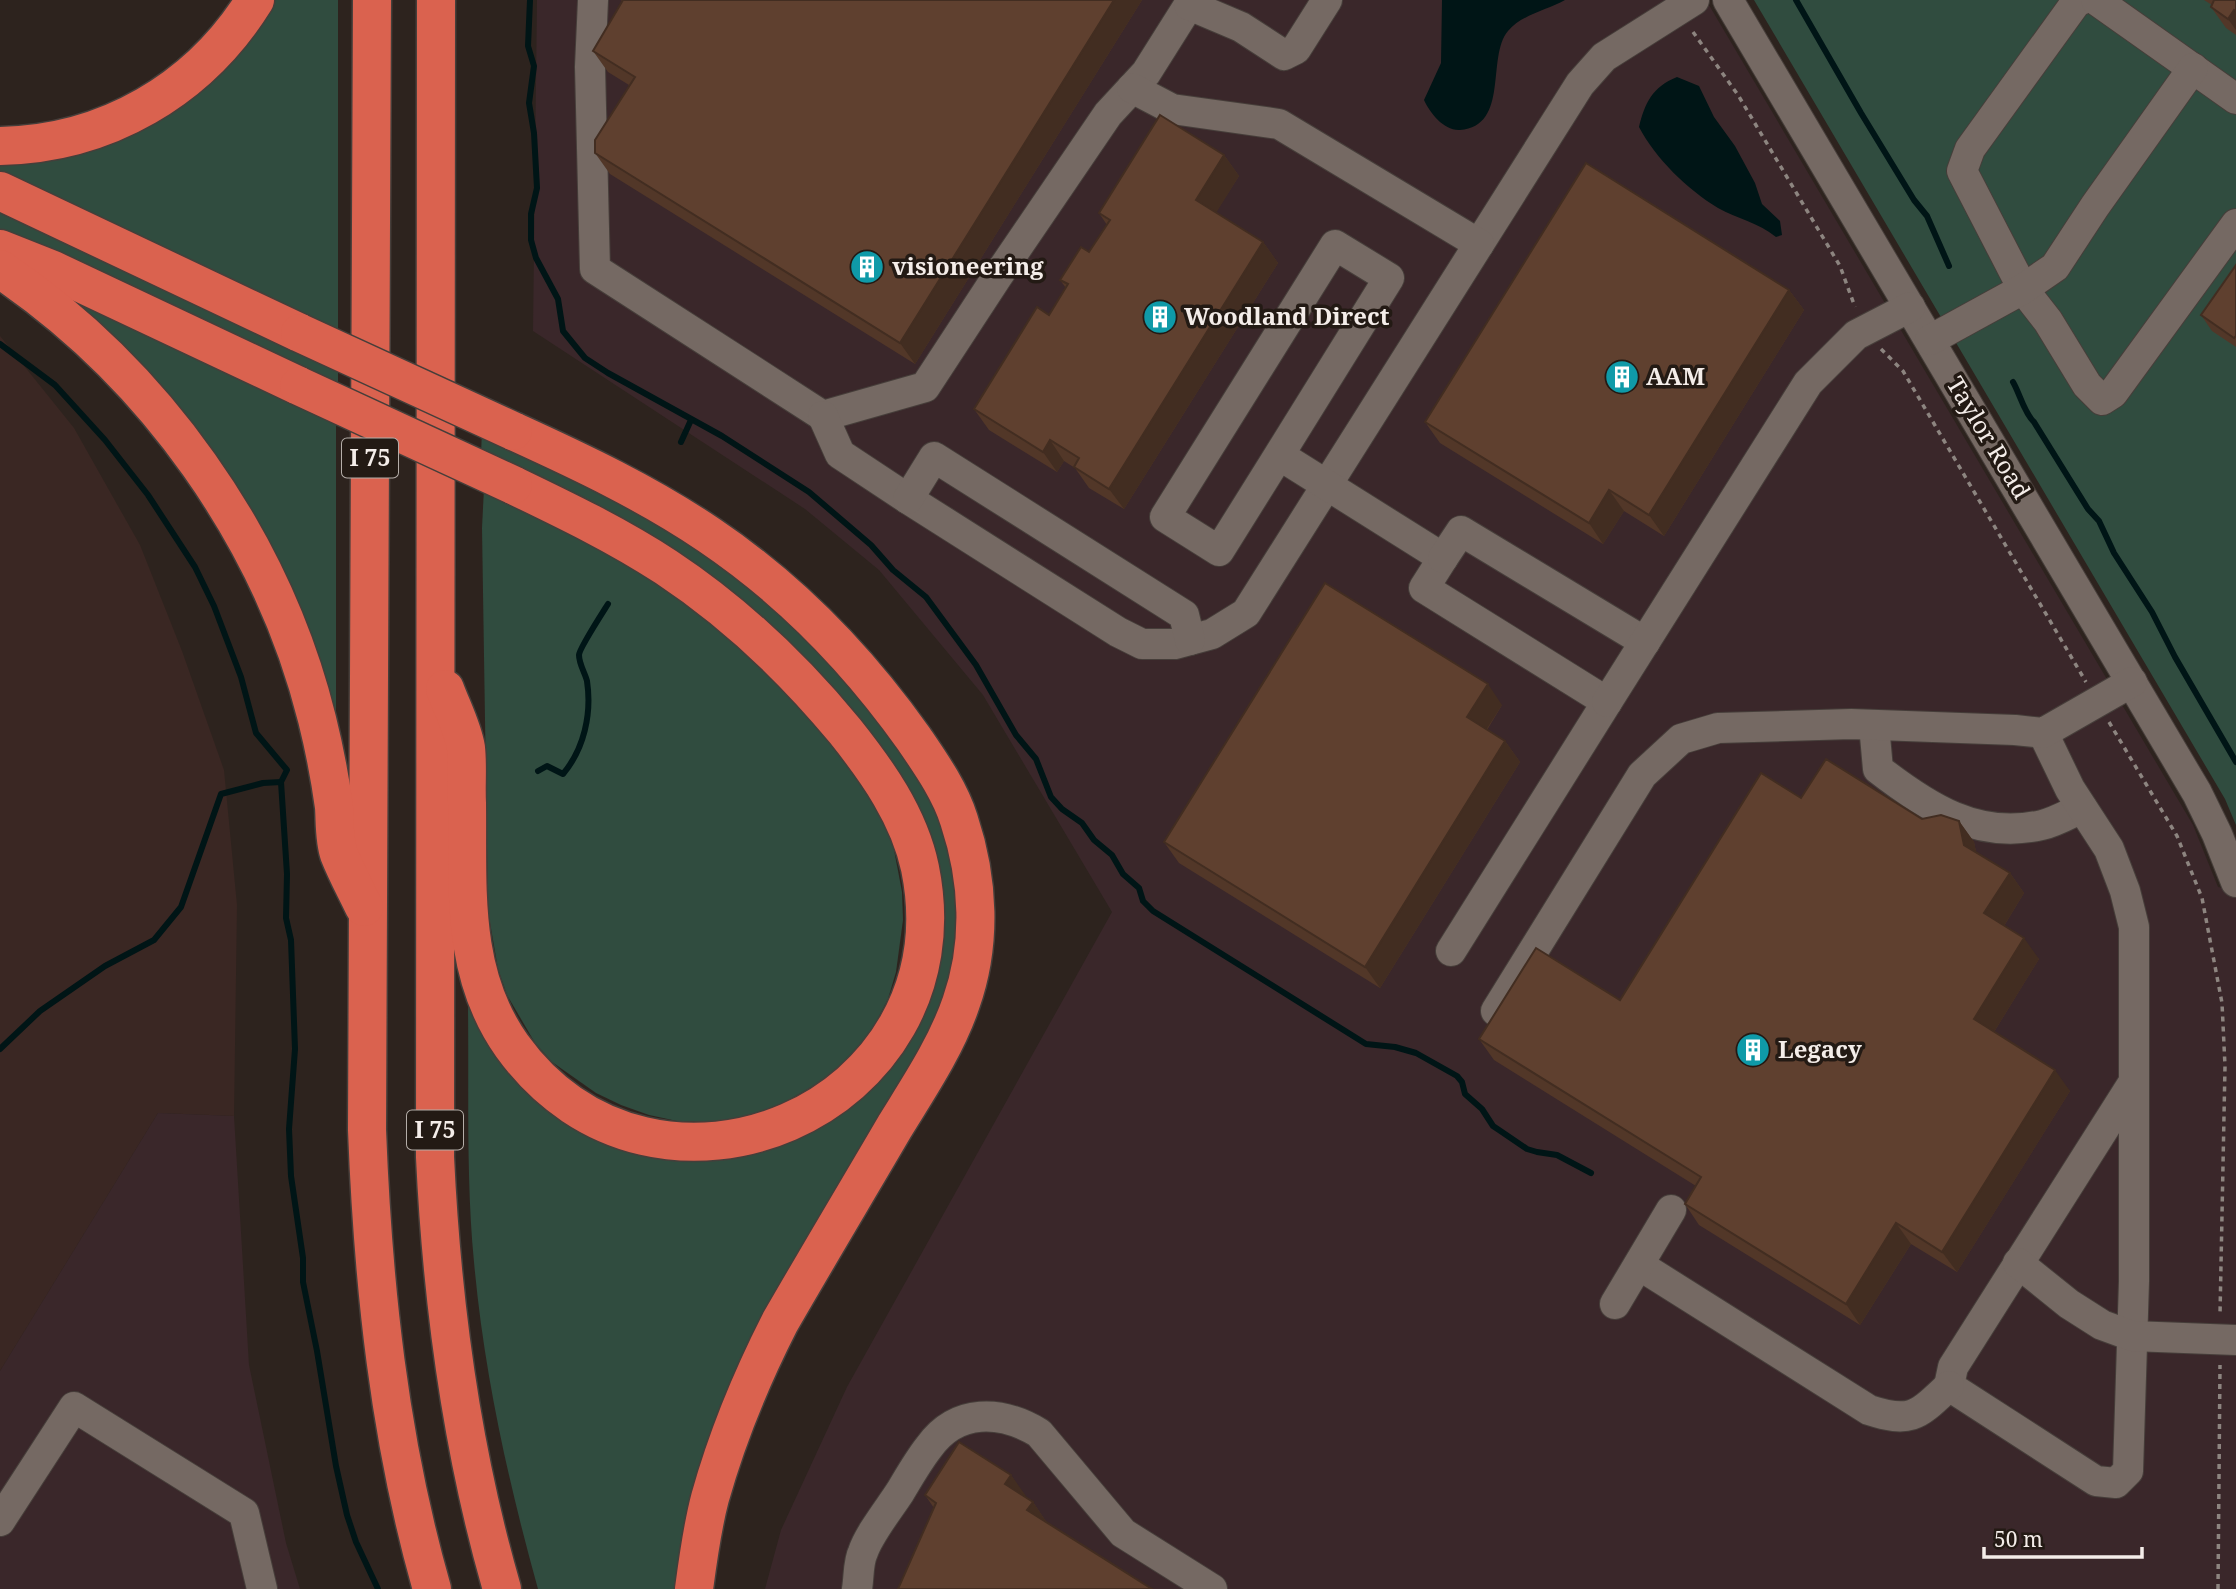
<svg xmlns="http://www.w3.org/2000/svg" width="2236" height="1589" font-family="'Noto Serif',serif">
<rect width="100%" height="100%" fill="#2d231e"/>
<polygon fill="#3a2723" points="0,336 74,428 140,545 182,651 224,770 237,905 234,1116 158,1113 0,1371"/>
<g fill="#3a272a">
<polygon points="537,0 1706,0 2193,825 2218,887 2236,891 2236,1589 765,1589 781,1530 847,1387 1112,912 983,695 879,570 805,509 533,331"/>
<polygon points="158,1113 234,1116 249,1365 286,1543 300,1589 0,1589 0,1371"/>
</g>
<g fill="#304c3f">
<polygon points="269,0 338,0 338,331 0,175 0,159 46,155"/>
<polygon points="1754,0 2236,0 2236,825 2225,799"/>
<polygon points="0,204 338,362 338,388 0,230"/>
<polygon points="79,299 336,418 336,718 322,688 75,310"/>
<path d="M482 430 676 530 829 653 941 809 965 898 946 1010 786 1288 681 1589H538C508 1481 484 1373 474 1262 466 1178 469 1092 468 1007L476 1008 541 1098 772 1145 938 950 851 714 481 455Z"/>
<polygon points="484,488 553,521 676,593 787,689 861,778 892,839 902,892 903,920 896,972 888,999 873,1028 831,1076 785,1102 758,1113 730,1121 704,1122 677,1121 649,1115 621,1105 596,1093 552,1062 535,1043 507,995 498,969 488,911 482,528"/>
</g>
<g fill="#001516">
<path d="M1442 0H1565C1547 10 1521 15 1508 31 1486 57 1510 126 1460 130 1444 131 1430 113 1424 100L1441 63Z"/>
<path d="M1677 77 1699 86 1714 117 1735 146 1755 183 1762 204 1780 221 1782 235 1776 237C1758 222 1737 219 1718 208 1687 189 1656 159 1639 127 1645 103 1652 87 1677 77Z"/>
</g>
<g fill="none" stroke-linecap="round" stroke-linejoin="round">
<g stroke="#001516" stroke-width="6">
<polyline points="530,0 528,46 534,66 529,103 534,133 537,188 531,214 531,240 536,258 558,299 563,331 585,358 608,373 722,436 809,492 871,545 893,570 926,597 976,665 1016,735 1036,759 1051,797 1062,809 1082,823 1094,840 1112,855 1123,874 1139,888 1143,901 1153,911 1366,1044 1395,1047 1416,1053 1457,1076 1462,1082 1465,1094 1482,1109 1493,1126 1499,1130 1527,1149 1537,1152 1557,1155 1591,1173"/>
<polyline points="1796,0 1861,113 1914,200 1927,216 1949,266"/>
<polyline points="0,344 55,385 105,440 148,495 195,567 214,606 241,677 256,733 287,770 281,782 287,874 286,918 291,940 295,1049 289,1129 291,1176 303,1258 303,1282 317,1351 336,1466 347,1515 356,1542 378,1589"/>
<path d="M2013 382C2020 394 2024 413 2034 422L2088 509 2099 521 2114 553 2152 612 2175 657 2236 762"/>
<polyline points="681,442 691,420"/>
<path d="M538 771 547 766 563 774C584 749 592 714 587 681 585 673 579 664 579 655 579 649 603 612 608 604"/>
<polyline points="0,1049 40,1011 105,966 154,940 181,907 221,794 263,783 281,782"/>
</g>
<g stroke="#463e3a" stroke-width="32">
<g id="minor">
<polyline points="593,0 590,67 595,269 823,416 925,387 997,277 1108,114 1146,73 1192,0"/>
<polyline points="1728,0 2197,793 2217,834 2236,882"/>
<polyline points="2081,0 2077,1 1970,149 1962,171 2023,289 2048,321 2087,385 2102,400 2113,393 2236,224"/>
<polyline points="2096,0 2236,99"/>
<polyline points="1189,5 1241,27 1284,55 1296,49 1327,0"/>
<polyline points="1479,244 1580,84 1604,57 1694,0"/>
<polyline points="1930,340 2023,289 2055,267 2095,206 2193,68"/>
<polyline points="823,416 840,454 908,499 1118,632 1142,644 1175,644 1212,634 1246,613 1479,244 1279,124 1172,109 1132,88"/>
<polyline points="1279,455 1389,278 1335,245 1165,517 1219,551 1279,455 1443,558 1424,588 1607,702 1451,951"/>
<polyline points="908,499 934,457 1184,615 1190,640"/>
<polyline points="1443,558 1461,531 1645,642"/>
<polyline points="1607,702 1808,383 1856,335 1910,307"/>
<path d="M1874 725 1878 769C1927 807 1977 840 2042 825 2055 822 2069 814 2082 808"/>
<polyline points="2043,733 2070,789 2109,849 2125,891 2134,927 2134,1281 2128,1471 2116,1483 2096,1481 1949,1386 1953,1367 2133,1083"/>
<polyline points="1496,1011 1642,775 1681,739 1718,728 1851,724 2015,730 2043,733 2132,682"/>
<polyline points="2018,1263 2069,1304 2102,1325 2132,1336 2236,1340"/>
<path d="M1639 1265 1869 1410C1912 1424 1918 1415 1949 1386"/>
<polyline points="1615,1304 1671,1210"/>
<polyline points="0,1521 74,1407 244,1513 262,1589"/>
<path d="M857 1589C859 1578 858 1562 863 1552 869 1534 889 1509 900 1492 909 1477 918 1461 929 1447 957 1408 1001 1410 1039 1433L1123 1533 1212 1589"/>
</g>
</g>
<g stroke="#463e3a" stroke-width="41">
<g id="highway">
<path d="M372 0 367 1130C373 1285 389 1439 432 1589"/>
<path d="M436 0 435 1157C442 1304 461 1448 502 1589"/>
<path d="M0 146C106 144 199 90 255 0"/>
<polyline points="0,191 300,333"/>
<polyline points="0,249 53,270 299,386"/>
<path d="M0 269C154 373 272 538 317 719 324 747 330 778 334 807 335 822 334 840 339 854 346 872 356 890 364 907"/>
<path d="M513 431C581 462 647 493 709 535 789 589 858 660 914 739 931 764 950 791 959 820 979 880 982 944 961 1003 946 1047 919 1087 895 1126 857 1191 818 1256 780 1322 751 1379 727 1437 710 1498 702 1528 698 1559 694 1589"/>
<path d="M445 689C452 708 463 729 466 748 468 766 466 786 467 803 468 888 460 973 512 1046 656 1245 969 1109 920 868 909 816 877 771 845 731 793 668 734 612 666 567 617 535 565 510 513 485"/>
</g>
</g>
<g stroke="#8d8580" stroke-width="3.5" stroke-dasharray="5 5" stroke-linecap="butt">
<polyline points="1693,32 1738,95 1840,266 1855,307"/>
<polyline points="1881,349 1903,371 2086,682"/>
<polyline points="2109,722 2177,836 2202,898 2222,1003 2225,1066 2220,1315"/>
<polyline points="2218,1589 2220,1365"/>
</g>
<use href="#minor" stroke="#756963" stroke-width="30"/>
<use href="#highway" stroke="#da624f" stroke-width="38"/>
<g stroke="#463e3a" stroke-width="41" stroke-linecap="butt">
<g id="highway-bridge">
<polyline points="300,333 513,431"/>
<polyline points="299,386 513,485"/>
</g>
</g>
<use href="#highway-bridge" stroke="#da624f" stroke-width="38"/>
</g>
<g fill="#523728">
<polygon points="621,0 1142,0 915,364 610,174 595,153 629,85 608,72 593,51 622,1"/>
<polygon points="2204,0 2236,0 2236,35 2226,28 2211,7 2212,5"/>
<polygon points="1224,155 1239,176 1216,212 1263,242 1278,263 1124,509 1089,488 1075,468 1064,461 1057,472 989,430 974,409 1049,315 1066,288 1060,280 1089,252 1107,225 1099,213"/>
<polygon points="2236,265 2236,347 2212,331 2201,315"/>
<polygon points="1789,290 1804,310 1664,536 1624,511 1603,544 1440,443 1425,422"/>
<polygon points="1502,705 1487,730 1505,741 1520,762 1380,988 1179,863 1164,842"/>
<polygon points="1801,798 1922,819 1959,821 1974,842 1976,852 2010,873 2024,893 2004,926 2039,959 1994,1032 2070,1091 1957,1272 1911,1244 1860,1325 1699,1225 1685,1204 1696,1186 1494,1060 1479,1039 1620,1000"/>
<polygon points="1011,1475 1025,1497 1033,1502 1047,1523 934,1508 925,1495"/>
</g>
<g fill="#422d21">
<polygon points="1114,0 1142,0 915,364 900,343"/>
<polygon points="2234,10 2236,13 2236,30 2228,19"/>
<polygon points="1224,155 1239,176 1211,221 1196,200"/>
<polygon points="1263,242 1278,263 1124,509 1109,489"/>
<polygon points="1789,290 1804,310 1664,536 1649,515"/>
<polygon points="1050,440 1064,461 1057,472 1043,452"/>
<polygon points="1609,490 1624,511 1603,544 1589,523"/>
<polygon points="1488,684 1502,705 1481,738 1467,717"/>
<polygon points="1505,741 1520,762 1380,988 1365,967"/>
<polygon points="1959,821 1974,842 1979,865 1964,845"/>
<polygon points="2010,873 2024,893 1999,934 1984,913"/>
<polygon points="2024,938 2039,959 1989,1040 1974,1019"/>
<polygon points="2055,1070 2070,1091 1957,1272 1942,1252"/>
<polygon points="1896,1223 1911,1244 1860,1325 1846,1304"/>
<polygon points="1011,1475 1026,1496 1020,1505 1005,1484"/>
<polygon points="1033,1502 1047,1523 1027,1510"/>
</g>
<g fill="#5f402f" stroke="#422d21" stroke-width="2">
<polygon points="623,0 1114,0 900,343 595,153 595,140 635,77 593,51"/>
<polygon points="2214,0 2236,0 2236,12 2234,10 2228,19 2211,7"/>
<polygon points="1160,115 1224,155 1196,200 1263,242 1109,489 1074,467 1079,458 1050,440 1043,452 974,409 1037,307 1049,315 1068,284 1060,280 1081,247 1089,252 1110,220 1099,213"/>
<polygon points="1586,163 1789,290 1649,515 1609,490 1589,523 1425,422"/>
<polygon points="2236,265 2236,336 2234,338 2201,315"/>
<polygon points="1325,583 1488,684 1467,717 1505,741 1365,967 1164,842"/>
<polygon points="1826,759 1922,819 1941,815 1959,821 1964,845 2010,873 1984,913 2024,938 1974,1019 2055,1070 1942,1252 1896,1223 1846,1304 1685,1204 1701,1177 1479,1039 1536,948 1620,1000 1761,773 1801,798"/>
<polygon points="959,1442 1011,1475 1005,1484 1033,1502 1027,1510 1152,1589 898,1589 936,1503 925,1495"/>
</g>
<defs>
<g id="building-disc" transform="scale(1.75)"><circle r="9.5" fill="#0f9aa8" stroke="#231a14"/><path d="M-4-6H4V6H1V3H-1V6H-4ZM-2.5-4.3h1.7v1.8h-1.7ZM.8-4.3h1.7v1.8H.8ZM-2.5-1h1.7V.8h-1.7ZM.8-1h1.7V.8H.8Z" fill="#fff"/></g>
</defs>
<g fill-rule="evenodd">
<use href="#building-disc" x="867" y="267"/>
<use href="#building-disc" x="1160" y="317"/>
<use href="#building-disc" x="1622" y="377"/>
<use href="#building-disc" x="1753" y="1050"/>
</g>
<g text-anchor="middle" stroke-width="7" stroke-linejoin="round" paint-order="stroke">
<g fill="#231a14" stroke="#b5aea9" stroke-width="2">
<rect x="342" y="438.5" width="56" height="39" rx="5"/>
<rect x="407" y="1110.5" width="56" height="39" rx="5"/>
</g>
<g font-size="23" font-weight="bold" fill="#f4ede9">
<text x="370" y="466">I 75</text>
<text x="435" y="1138">I 75</text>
</g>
<g font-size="24" font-weight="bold" fill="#f4ede9" stroke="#231a14" text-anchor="start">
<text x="892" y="275">visioneering</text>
<text x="1184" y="325">Woodland Direct</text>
<text x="1646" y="385">AAM</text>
<text x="1778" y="1058">Legacy</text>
</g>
<g font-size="24" fill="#f4ede9" stroke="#231a14">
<text transform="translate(1988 438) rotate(59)" y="8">Taylor Road</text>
</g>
</g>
<path d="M1984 1547v10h158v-10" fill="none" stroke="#f4ede9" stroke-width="3.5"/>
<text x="1994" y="1547" font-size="21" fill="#f4ede9" stroke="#231a14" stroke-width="5" paint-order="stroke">50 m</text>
</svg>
